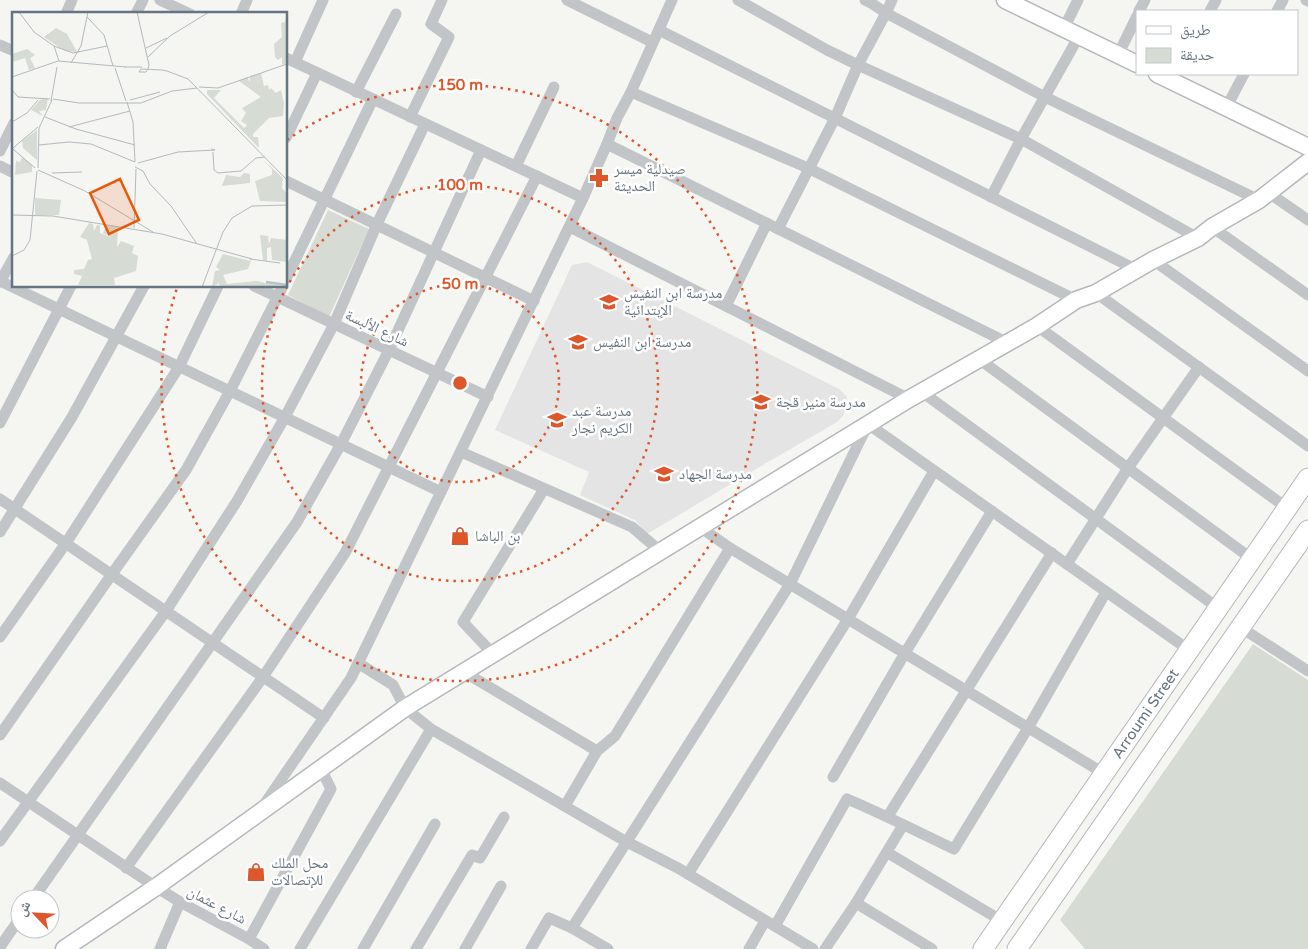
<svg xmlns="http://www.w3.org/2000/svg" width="1308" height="949" font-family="'Varela Round','Noto Naskh Arabic',sans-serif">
<rect width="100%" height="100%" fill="#f5f5f2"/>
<polygon fill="#e3e4e3" points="587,262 839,389 847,397 847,407 843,416 837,422 744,476 647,534 635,520 580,495 589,472 495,430 572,265"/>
<g fill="#d6dcd3">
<polygon points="328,210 369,229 329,317 288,295"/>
<polygon points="1253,644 1308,680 1308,949 1085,949 1060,920"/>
</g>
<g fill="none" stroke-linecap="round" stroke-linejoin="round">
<g stroke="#b3b8bc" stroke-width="19">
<g id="secondary">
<polyline points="1005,0 1137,64"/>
<polyline points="1157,74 1308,147"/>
<polyline points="64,949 156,887 405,708 909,399 1037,326 1076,300 1096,293 1153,260 1198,238 1212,227 1259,200 1308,162"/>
</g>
</g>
<g stroke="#b4b8bc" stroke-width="21">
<g id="primary">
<path id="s1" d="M983 949 1308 478"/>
<polyline points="1017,949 1308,530"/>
</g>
</g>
<g stroke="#c1c5c8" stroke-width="11">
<polyline points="160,0 190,14"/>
<polyline points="567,0 652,42"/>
<polyline points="738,0 827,50 858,65 1021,139 1198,238"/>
<polyline points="865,0 871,3 886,13 1045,97 1259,200"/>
<polyline points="1306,0 1308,1"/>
<polyline points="1139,11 1145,0"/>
<polyline points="1210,11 1216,0"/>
<polyline points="1277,11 1283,0"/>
<polyline points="66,14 72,0"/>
<polyline points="136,14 143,0"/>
<polyline points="241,14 247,0"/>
<polyline points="1064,28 1078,0"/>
<polyline points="659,30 1137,270"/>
<polyline points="0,45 14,51"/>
<polyline points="1118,55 1137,16"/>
<polyline points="286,58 583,198"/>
<polyline points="295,62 323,0"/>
<polyline points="356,92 396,14"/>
<polyline points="631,92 808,168 1076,300"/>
<polyline points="1226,108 1244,74"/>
<polyline points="410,117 449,37 431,24 442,0"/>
<polyline points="286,138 317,73"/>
<polyline points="607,144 1008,343"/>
<polyline points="0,151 14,123"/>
<polyline points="0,166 14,173"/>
<polyline points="516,166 554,87"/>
<polyline points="286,181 534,301"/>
<polyline points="1269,193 1308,220"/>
<polyline points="991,197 1021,139 1079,36"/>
<polyline points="570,227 909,399"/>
<polyline points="1212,227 1308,295"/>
<polyline points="778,229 835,118 858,65 886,13 892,0"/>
<polyline points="1153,260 1308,371"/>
<polyline points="286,279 373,99"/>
<polyline points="0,281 441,492"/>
<polyline points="0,282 14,257"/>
<polyline points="254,286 488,397"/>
<polyline points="1096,293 1308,446"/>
<polyline points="726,306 767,223"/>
<polyline points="1037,326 1287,508"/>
<polyline points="979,359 1252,559"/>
<polyline points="922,392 1218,608"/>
<polyline points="0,423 71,286"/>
<polyline points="461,452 632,527 660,551"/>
<polyline points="0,499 324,718"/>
<polyline points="700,527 730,548 1105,774"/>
<polyline points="0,532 72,417 144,286"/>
<polyline points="1067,564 1128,468 1199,367"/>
<polyline points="1240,627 1308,671"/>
<polyline points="0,637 66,543 179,367 218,286"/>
<polyline points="493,654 463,622 544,489"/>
<polyline points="358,663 393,685 405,708 431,729 625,841 678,868 813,949"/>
<polyline points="464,672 597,751"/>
<polyline points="0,735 112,574 186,470 230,391 283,286"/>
<polyline points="833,777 905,653 992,511"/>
<polyline points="0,783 156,887 180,902 249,939 264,949"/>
<polyline points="263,806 351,678 583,198 607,144 617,118 631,92 672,0"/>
<polyline points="565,806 597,751 615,736 730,548"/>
<polyline points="888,816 1052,553"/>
<polyline points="0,841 166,611 237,501 285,417 334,324 377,224 425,124"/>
<polyline points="888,853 1002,921"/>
<polyline points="126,868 263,677 345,553 537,176"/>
<polyline points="688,874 848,619 934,471"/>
<polyline points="33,899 297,522 341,444 389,350 481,150"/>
<polyline points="856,903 932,949"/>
<path d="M775 926 847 799C883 814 918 832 954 849L1028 728 1106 592"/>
<polyline points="572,928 790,584 868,424 1189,650"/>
<polyline points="249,939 331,789 321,769"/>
<polyline points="0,947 20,918"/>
<polyline points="160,949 180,902"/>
<polyline points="300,949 431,729"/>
<polyline points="363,949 435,824"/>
<polyline points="416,949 472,855 480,858 504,817"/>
<polyline points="465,949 501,886"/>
<polyline points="531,949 549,918 572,928 608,949"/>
<polyline points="749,949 765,921"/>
<polyline points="825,949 856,903 903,825"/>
</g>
<use href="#secondary" stroke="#fff" stroke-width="16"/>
<use href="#primary" stroke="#fff" stroke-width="19"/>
</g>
<g fill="none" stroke="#dd572a" stroke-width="2.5" stroke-dasharray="2.5 5">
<circle cx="460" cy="383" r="99"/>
<circle cx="460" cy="383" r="198"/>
<path d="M287 140A298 298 0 1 1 177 288"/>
</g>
<defs>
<g id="pharmacy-bare" transform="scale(1.5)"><path d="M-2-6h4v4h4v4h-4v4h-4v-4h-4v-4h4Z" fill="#dd572a" stroke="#fff" stroke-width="2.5" paint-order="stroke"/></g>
<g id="school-bare" transform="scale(1.5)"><path d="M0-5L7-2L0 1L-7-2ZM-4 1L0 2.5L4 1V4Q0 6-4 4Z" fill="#dd572a" stroke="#fff" stroke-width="2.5" paint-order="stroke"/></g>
<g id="shop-bare" transform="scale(1.5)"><path d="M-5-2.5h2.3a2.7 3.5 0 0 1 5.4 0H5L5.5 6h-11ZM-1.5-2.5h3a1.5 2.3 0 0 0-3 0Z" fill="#dd572a" stroke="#fff" stroke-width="2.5" paint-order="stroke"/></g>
</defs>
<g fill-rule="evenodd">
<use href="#pharmacy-bare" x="599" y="178"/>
<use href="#school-bare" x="609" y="302"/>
<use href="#school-bare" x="578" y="342"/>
<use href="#school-bare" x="761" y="402"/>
<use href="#school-bare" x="557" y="420"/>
<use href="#school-bare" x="664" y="474"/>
<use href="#shop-bare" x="460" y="536"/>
<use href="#shop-bare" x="256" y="872"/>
</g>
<g text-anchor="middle" stroke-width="5" stroke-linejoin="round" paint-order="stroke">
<g font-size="15" fill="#657582" stroke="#fff" text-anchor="start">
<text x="614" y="174">صيدلية ميسر<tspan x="614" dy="17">الحديثة</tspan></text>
<text x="624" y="298">مدرسة ابن النفيس<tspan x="624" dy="17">الإبتدائية</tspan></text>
<text x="593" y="347">مدرسة ابن النفيس</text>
<text x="776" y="407">مدرسة منير قجة</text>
<text x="572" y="416">مدرسة عبد<tspan x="572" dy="17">الكريم نجار</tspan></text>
<text x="679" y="479">مدرسة الجهاد</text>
<text x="475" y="541">بن الباشا</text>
<text x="271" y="868">محل الملك<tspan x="271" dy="17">للإتصالات</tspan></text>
</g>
<g font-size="15" fill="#657582" stroke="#fff">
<text transform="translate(377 328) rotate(25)" y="5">شارع الألبسة</text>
<text dy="5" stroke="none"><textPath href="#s1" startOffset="286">Arroumi Street</textPath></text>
<text transform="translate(217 905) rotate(28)" y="5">شارع عثمان</text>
</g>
</g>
<g transform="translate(12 12)">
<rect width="275" height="275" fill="#f5f5f2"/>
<path d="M275 0V51L270 53V45L266 48 263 45 262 32 270 25 269 11 273 10ZM44 16 55 22 65 40 53 39 32 25ZM15 37 23 43 18 46 23 56 17 58 13 46 0 50V42ZM249 61 252 74 256 73 257 78 259 76 264 81 269 78 272 91 271 104 257 106 241 122V125H246L247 136 195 82V78H209L202 86 232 116 238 111 235 113 229 109 234 101 230 96 249 85 227 69 235 65 238 70V64ZM36 86 34 98 27 99 31 104 19 98 28 88ZM25 118V148L11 136 10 129ZM10 145 20 153V160L3 163 4 149 8 150ZM249 146 271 166 270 176 275 182V190L248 189 243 169 260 163V157ZM232 161 238 162V171L210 174 214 163 228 165ZM23 186 49 188 47 203H23ZM77 211 81 212 82 219 85 213H88V221L101 226 91 221 94 213 106 215 105 235 109 229 122 234 120 241 126 244 124 259 102 266 103 273H66L70 264 62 262V258L72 257 76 248 80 247 75 228 68 225ZM248 223 256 224 257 232 259 226 275 228V250L260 248 259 235 255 236V249L251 248ZM211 242 239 249 236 257 211 263 215 272 244 269 275 275H208L207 271 200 275 203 259 208 258 204 255Z" fill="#d6dcd3"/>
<path fill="none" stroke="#b8c3c8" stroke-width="2.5" d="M254 270 275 273"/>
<path fill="none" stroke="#b2babe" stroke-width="1" d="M7 0 22 20 42 34 47 49M125 0 137 53 136 57 135 58 134 60H127L129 57 150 58 155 59 176 67 275 168M75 5 92 23 101 54M42 34 61 41 95 34M134 36 155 26M136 45 158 24 197 0M59 51 69 34 76 0M113 55H130M103 56 114 89M0 65 46 49 114 55M187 75 206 76 275 52M0 78 6 85 38 87M41 87 67 91H129L160 79 185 76M118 88 148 80M39 89 45 55M33 105 64 117 123 133M0 110 15 101 26 88M57 115 118 99M27 133 57 130 79 132 123 150 121 110 115 90M1 136 26 115M1 137 23 156M201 140 202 158 206 161 229 159 244 146 253 145M126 151 166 140 203 138 199 137M123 155 131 159 138 172 159 194 185 232M26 156 27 116 40 88M26 158 73 179 141 220M40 161 70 160M0 203 41 204 150 222 240 247M122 216 124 157M0 244 12 238 18 228 25 159M238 247 268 251M190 275 211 220 220 206 240 194 275 193"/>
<path fill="#e8590c" fill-opacity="0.15" stroke="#e8590c" stroke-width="2.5" d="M108 167 127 208 97 222 78 181Z"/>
<rect width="275" height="275" fill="none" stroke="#657582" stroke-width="2.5"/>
</g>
<circle cx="460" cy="383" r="8" fill="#dd572a" stroke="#fff" stroke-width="2.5"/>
<g font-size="15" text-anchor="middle" font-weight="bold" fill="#dd572a" stroke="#fff" stroke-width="5" stroke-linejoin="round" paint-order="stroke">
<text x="460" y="90">150 m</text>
<text x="460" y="190">100 m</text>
<text x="460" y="289">50 m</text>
</g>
<rect x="1136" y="10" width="162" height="65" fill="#ffffff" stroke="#c1c8cd"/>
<rect x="1146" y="26" width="25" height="8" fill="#ffffff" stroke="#c1c8cd"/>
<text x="1180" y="35" font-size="15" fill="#657582">طريق</text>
<rect x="1146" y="48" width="25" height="15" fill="#d6dcd3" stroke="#c1c8cd"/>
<text x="1180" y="60" font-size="15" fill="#657582">حديقة</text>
<g transform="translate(35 914) rotate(295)"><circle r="24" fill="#ffffff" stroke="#c1c8cd"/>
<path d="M0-4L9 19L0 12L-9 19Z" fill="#dd572a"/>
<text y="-8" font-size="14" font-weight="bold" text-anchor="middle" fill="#657582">ش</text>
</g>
</svg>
